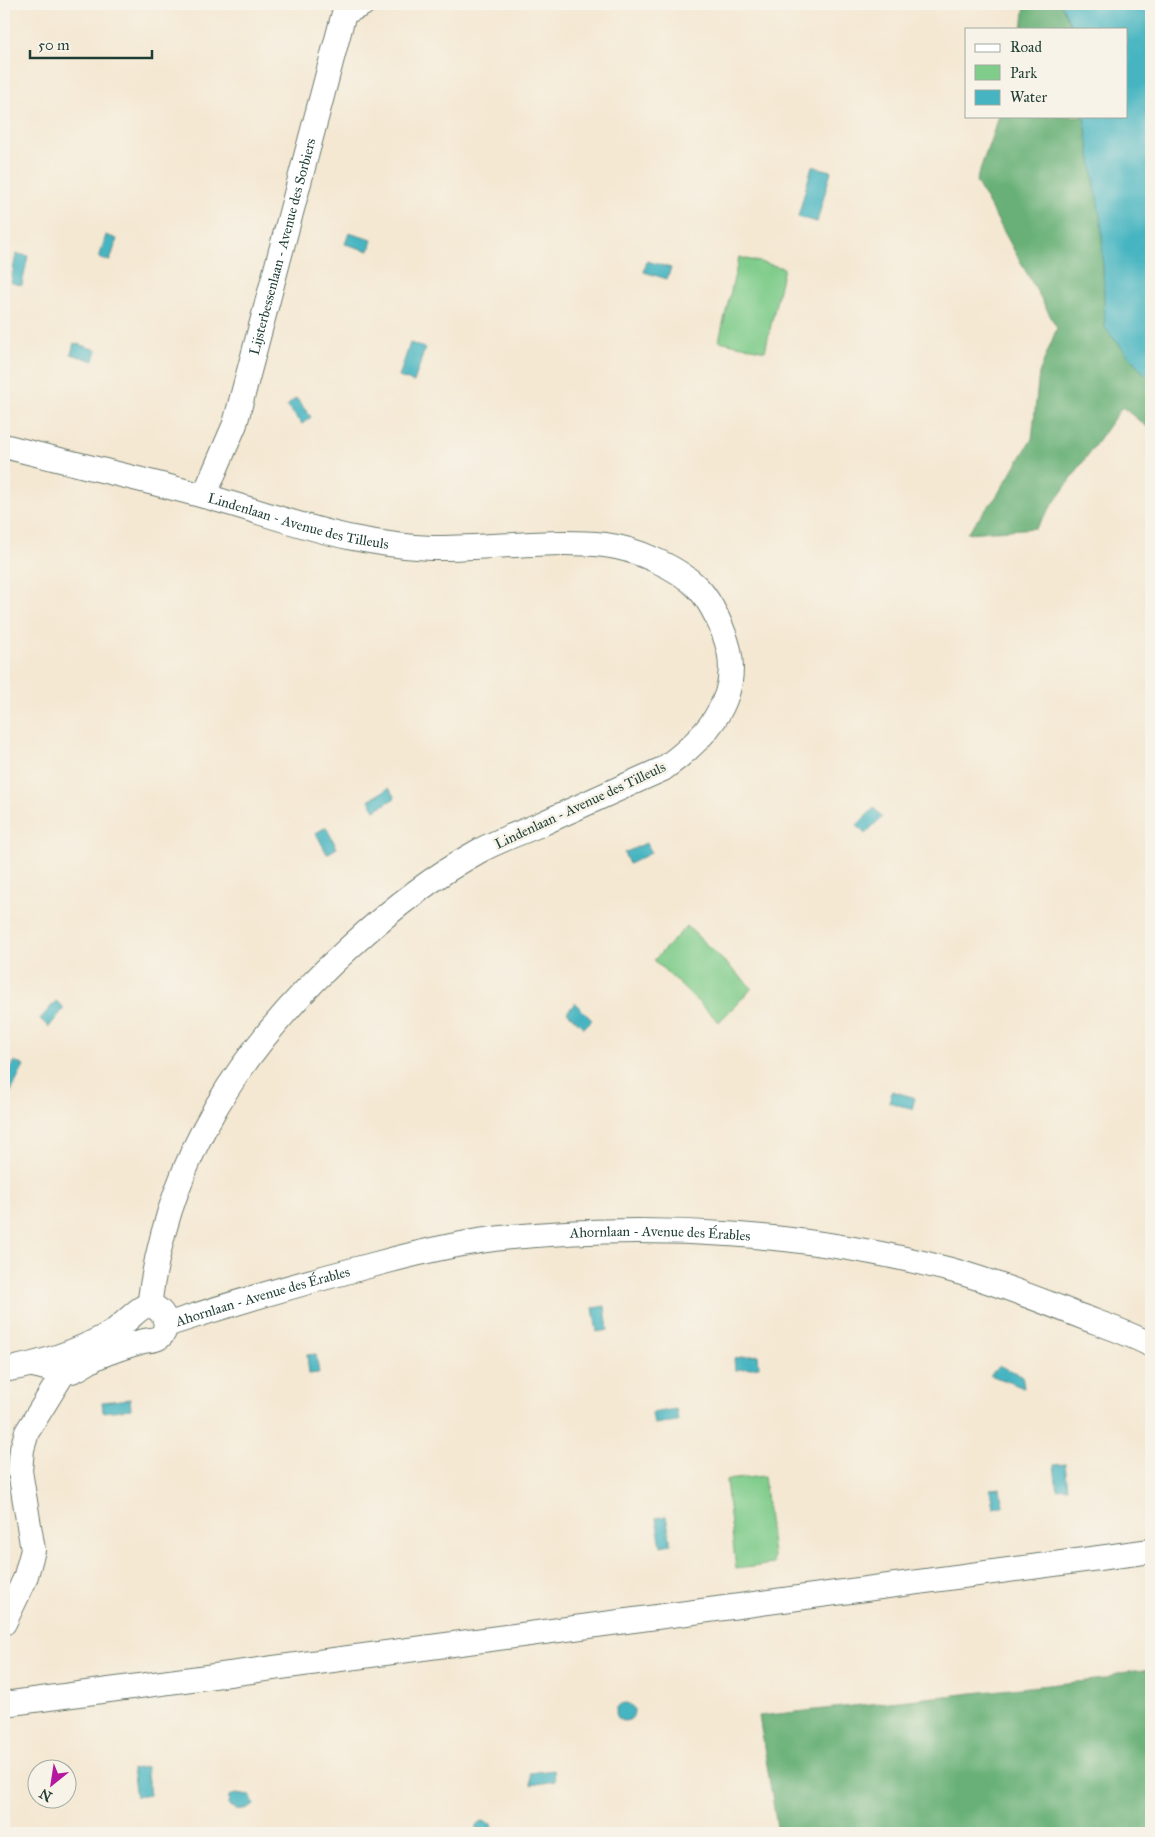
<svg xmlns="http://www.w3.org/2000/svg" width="1155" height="1837" font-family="'IM FELL Great Primer',serif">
<rect width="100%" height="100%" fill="#f7f3e8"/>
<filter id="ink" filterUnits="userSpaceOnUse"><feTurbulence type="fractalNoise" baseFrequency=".02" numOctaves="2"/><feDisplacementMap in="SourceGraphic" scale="10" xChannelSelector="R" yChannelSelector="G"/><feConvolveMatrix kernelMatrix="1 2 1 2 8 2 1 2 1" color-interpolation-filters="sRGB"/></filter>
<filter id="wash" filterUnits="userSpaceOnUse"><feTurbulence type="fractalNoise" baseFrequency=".0096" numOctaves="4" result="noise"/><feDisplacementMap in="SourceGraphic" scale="20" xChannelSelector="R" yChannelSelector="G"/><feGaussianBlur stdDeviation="1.12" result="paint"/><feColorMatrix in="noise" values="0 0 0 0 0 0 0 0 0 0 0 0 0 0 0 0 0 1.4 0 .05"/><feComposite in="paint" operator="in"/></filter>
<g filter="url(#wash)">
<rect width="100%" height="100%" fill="#f4e8d3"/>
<g fill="#7fcc8b" stroke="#4f8460">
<polygon points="739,257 784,268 765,351 719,341"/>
<polygon points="687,926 752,988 719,1022 654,960"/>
<polygon points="764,1476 774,1564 736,1569 726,1480"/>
</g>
<g fill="#67b077" stroke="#437656">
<polygon points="1025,4 1061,4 1073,29 1022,29"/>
<polygon points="999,116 1084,116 1102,229 1105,328 1142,371 1151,378 1151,430 1122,407 1036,528 967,533 996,497 1032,439 1039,373 1057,328 976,181"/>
<polygon points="1151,1669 1151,1833 778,1833 759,1716 1104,1679 1120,1673"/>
</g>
<g fill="#47b5c1" stroke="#33797a">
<polygon points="1061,4 1151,4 1151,378 1142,371 1105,328 1102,229 1084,116 1126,116 1126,29 1073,29"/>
<polygon points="812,166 831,171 817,222 798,217"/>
<polygon points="349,233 372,240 369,251 345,244"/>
<polygon points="106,235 117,239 110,261 99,258"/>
<polygon points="16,254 28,256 22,285 11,283"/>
<polygon points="647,261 671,268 667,279 644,272"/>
<polygon points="74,343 97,350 94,361 71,354"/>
<polygon points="410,343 425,348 414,382 399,377"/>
<polygon points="296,398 311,417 302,424 287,406"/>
<polygon points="389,788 395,798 375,810 369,800"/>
<polygon points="874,808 882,817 865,834 857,825"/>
<polygon points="326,827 337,848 327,854 316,833"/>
<polygon points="646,843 651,853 629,864 624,853"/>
<polygon points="56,1001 64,1008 49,1027 40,1019"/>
<polygon points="575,1003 592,1020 584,1028 567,1012"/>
<polygon points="14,1061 24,1066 6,1101 4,1100 4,1082"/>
<polygon points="892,1091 915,1098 912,1109 889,1102"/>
<polygon points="605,1306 608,1330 597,1332 593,1308"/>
<polygon points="316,1354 319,1373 309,1374 307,1355"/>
<polygon points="758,1355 759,1367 735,1370 734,1358"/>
<polygon points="1000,1366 1022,1375 1024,1388 990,1375"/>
<polygon points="130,1399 131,1409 103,1412 102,1402"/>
<polygon points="676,1409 678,1421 654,1424 652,1413"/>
<polygon points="1065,1464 1068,1488 1057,1489 1054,1465"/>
<polygon points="1000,1488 1003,1506 993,1508 990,1489"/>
<polygon points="666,1516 671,1544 661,1546 656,1518"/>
<circle cx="625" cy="1712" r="9"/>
<polygon points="146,1767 150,1795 136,1797 132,1769"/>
<polygon points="554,1770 555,1781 531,1785 530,1773"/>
<path d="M236 1794 250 1796 254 1804C244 1810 238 1812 228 1805L229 1796Z"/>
<polygon points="483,1821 491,1824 493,1833 476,1833 476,1826"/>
</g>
</g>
<g filter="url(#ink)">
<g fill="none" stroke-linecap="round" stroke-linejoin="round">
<g stroke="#6a796c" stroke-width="26">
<g id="minor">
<path id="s1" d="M4 446C70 463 138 478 204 496 253 509 303 528 353 538 379 543 405 547 432 548 489 549 548 539 605 545 633 548 678 567 698 588 712 603 724 630 729 650 740 703 702 741 663 769 622 787 581 806 541 824 520 833 499 840 479 851 432 877 389 911 350 947 241 1046 168 1157 149 1306"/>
<path id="s2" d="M204 496 235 424 344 13 363 4"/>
<path id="s3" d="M166 1325C236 1302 305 1282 376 1264 420 1252 466 1241 511 1237 655 1223 811 1233 951 1270 995 1282 1038 1299 1080 1316 1104 1325 1129 1333 1151 1345"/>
<path d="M4 1370C40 1364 79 1351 111 1333 122 1327 138 1307 147 1306 159 1305 168 1318 165 1329 161 1342 150 1339 140 1342 126 1346 111 1351 97 1357 87 1362 75 1373 63 1372 53 1371 43 1367 33 1365"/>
<polyline points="4,1623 25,1579 33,1550 20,1471 22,1449 27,1432 64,1372 59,1359"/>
<polyline points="4,1704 1151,1551"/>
</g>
</g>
<use href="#minor" stroke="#fff" stroke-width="24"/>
</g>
</g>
<g text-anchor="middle" stroke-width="5" stroke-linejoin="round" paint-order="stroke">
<g font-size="14" fill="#1f3d34" stroke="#f7f3e8">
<text dy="5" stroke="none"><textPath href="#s2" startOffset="262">Lijsterbessenlaan - Avenue des Sorbiers</textPath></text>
<text dy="5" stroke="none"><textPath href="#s1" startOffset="304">Lindenlaan - Avenue des Tilleuls</textPath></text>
<text transform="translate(580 805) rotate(-25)" y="5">Lindenlaan - Avenue des Tilleuls</text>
<text dy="5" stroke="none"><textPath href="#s3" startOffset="506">Ahornlaan - Avenue des Érables</textPath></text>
<text dy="5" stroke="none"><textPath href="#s3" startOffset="101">Ahornlaan - Avenue des Érables</textPath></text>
</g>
</g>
<rect width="1155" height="1837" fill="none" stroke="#f7f3e8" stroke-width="20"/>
<rect x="965" y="28" width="162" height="90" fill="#f7f3e8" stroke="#a1aaa0"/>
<rect x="975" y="44" width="25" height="8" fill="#ffffff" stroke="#a1aaa0"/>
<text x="1010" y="52" font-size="15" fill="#1f3d34">Road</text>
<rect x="975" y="65" width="25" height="15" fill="#7fcc8b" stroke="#a1aaa0"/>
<text x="1010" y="78" font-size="15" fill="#1f3d34">Park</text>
<rect x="975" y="90" width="25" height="15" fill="#47b5c1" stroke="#a1aaa0"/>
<text x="1010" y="102" font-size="15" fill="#1f3d34">Water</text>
<g transform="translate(52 1784) rotate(210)"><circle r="24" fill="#f7f3e8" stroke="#a1aaa0"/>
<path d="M0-4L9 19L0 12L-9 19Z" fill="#b5179e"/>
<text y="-8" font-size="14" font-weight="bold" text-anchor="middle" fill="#1f3d34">N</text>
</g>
<path d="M30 50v8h122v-8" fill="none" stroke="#1f3d34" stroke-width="2.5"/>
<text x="38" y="50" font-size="15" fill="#1f3d34" stroke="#f7f3e8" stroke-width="4" paint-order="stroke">50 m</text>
</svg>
